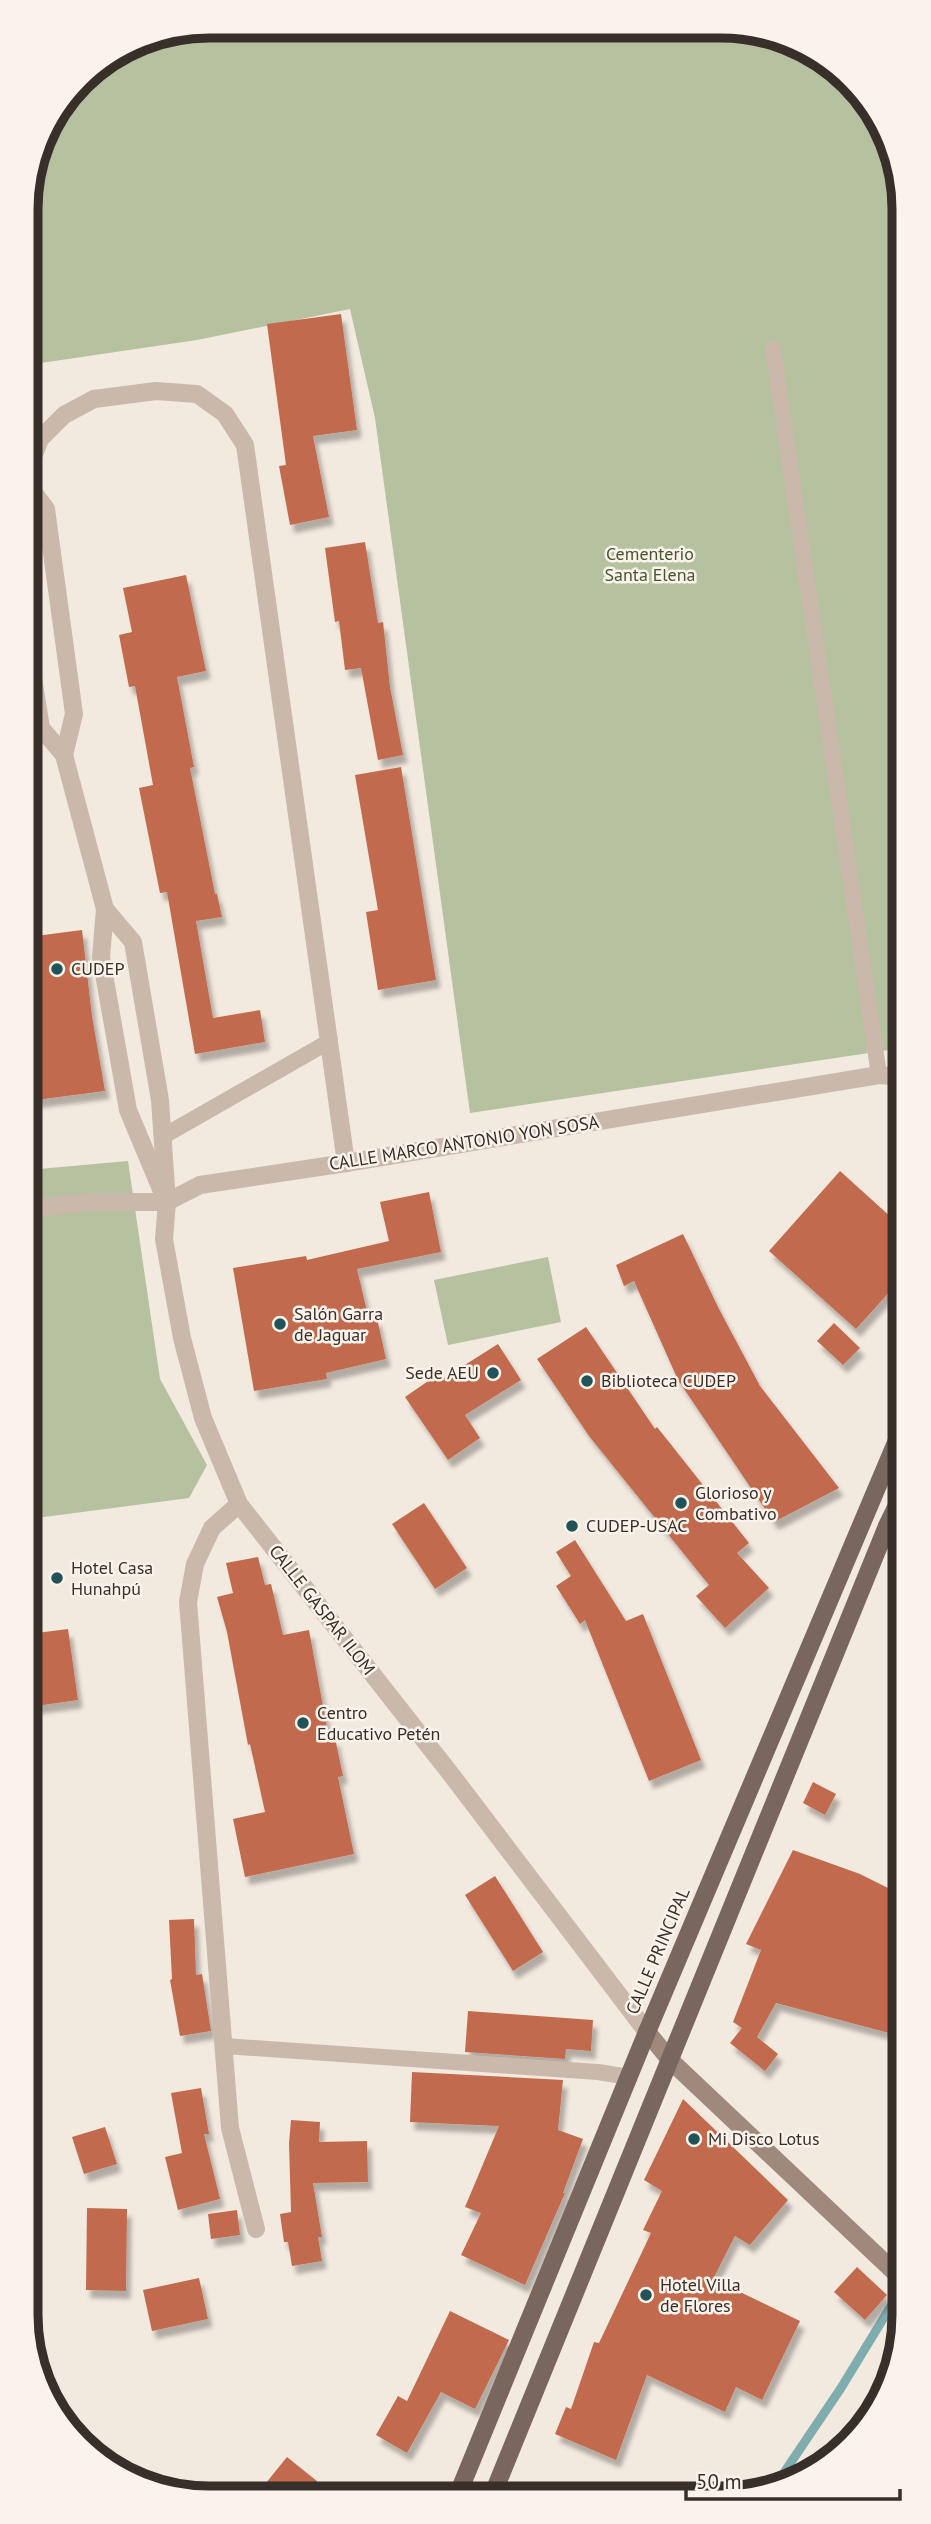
<svg xmlns="http://www.w3.org/2000/svg" width="931" height="2524" font-family="'PT Sans',sans-serif">
<defs>
<filter id="shadow"><feDropShadow dx="4.5" dy="8" stdDeviation="2" flood-color="#0004"/></filter>
</defs>
<rect width="100%" height="100%" fill="#f2e9df"/>
<g fill="#b5c19f">
<polygon points="209,26 758,30 851,80 901,173 902,1048 470,1113 375,418 350,309 197,340 27,365 27,197 45,129 88,72 140,40"/>
<polygon points="128,1161 160,1379 207,1465 189,1498 29,1519 28,1170"/>
<polygon points="548,1257 561,1322 448,1345 434,1280"/>
</g>
<g fill="none" stroke-linecap="round" stroke-linejoin="round">
<polyline stroke="#7facae" stroke-width="9" points="773,2489 841,2388 891,2306"/>
</g>
<g fill="#c26b4d" filter="url(#shadow)">
<polygon points="341,314 357,430 313,436 329,517 290,525 279,466 286,465 267,324"/>
<polygon points="365,542 378,623 383,622 390,687 403,755 378,760 361,668 345,670 339,621 335,622 325,548"/>
<polygon points="186,575 206,671 177,677 194,767 190,768 215,894 217,894 222,917 196,921 213,1018 260,1010 265,1042 195,1054 167,892 160,893 139,788 153,785 135,686 129,687 119,635 132,632 123,588"/>
<polygon points="401,767 436,980 378,990 366,912 378,910 355,775"/>
<polygon points="82,930 92,1016 105,1091 28,1101 28,937"/>
<polygon points="840,1171 903,1228 903,1277 856,1329 769,1251"/>
<polygon points="429,1192 441,1252 357,1269 369,1320 377,1318 386,1359 326,1373 327,1379 254,1391 233,1268 306,1256 307,1260 389,1241 380,1202"/>
<polygon points="683,1234 719,1309 760,1386 839,1488 774,1522 678,1380 634,1281 624,1286 616,1265"/>
<polygon points="834,1323 860,1348 843,1365 817,1341"/>
<polygon points="586,1327 655,1429 657,1427 749,1543 737,1553 769,1588 725,1628 696,1596 709,1585 589,1436 537,1359"/>
<polygon points="498,1344 521,1380 465,1415 480,1438 448,1460 405,1397 437,1375 441,1380"/>
<polygon points="424,1503 467,1568 435,1589 392,1524"/>
<polygon points="575,1540 626,1621 643,1614 701,1760 649,1781 585,1620 580,1624 556,1586 571,1576 556,1552"/>
<polygon points="258,1557 265,1585 271,1584 283,1635 309,1630 329,1739 335,1738 343,1776 338,1777 354,1854 245,1877 233,1819 265,1812 250,1744 248,1745 227,1632 217,1597 233,1593 226,1563"/>
<polygon points="68,1629 78,1700 29,1707 29,1634"/>
<polygon points="813,1782 836,1794 825,1815 803,1803"/>
<polygon points="793,1850 860,1874 904,1896 904,2037 776,2003 757,2037 778,2054 765,2071 730,2043 742,2028 733,2022 761,1950 746,1944"/>
<polygon points="495,1876 543,1952 513,1971 465,1895"/>
<polygon points="194,1919 196,1975 202,1974 211,2031 180,2036 170,1980 172,1979 169,1920"/>
<polygon points="468,2011 593,2020 591,2051 566,2049 565,2059 465,2052"/>
<polygon points="412,2072 563,2080 558,2130 583,2139 563,2193 565,2193 525,2285 461,2255 481,2213 465,2207 499,2126 410,2122"/>
<polygon points="201,2088 209,2134 204,2134 220,2199 178,2210 165,2157 182,2153 171,2093"/>
<polygon points="683,2099 788,2200 750,2245 735,2236 713,2279 800,2321 762,2400 736,2387 725,2412 647,2375 616,2460 555,2434 566,2407 571,2409 594,2342 599,2343 651,2233 643,2230 662,2191 644,2180"/>
<polygon points="291,2120 320,2122 319,2142 367,2141 368,2182 313,2183 322,2237 318,2237 322,2261 292,2266 288,2242 284,2242 280,2214 291,2212 289,2143"/>
<polygon points="105,2127 117,2164 84,2174 72,2137"/>
<polygon points="87,2208 127,2209 126,2291 86,2290"/>
<polygon points="237,2210 240,2235 211,2239 208,2214"/>
<polygon points="857,2267 887,2295 865,2320 834,2292"/>
<polygon points="199,2278 208,2319 152,2331 143,2290"/>
<polygon points="450,2311 509,2340 475,2409 441,2392 407,2453 376,2435 398,2396 407,2401"/>
<polygon points="287,2457 333,2494 257,2494"/>
</g>
<g fill="none" stroke-linecap="round" stroke-linejoin="round">
<g stroke="#cab9ab" stroke-width="16">
<polyline points="773,349 879,1075"/>
<polyline points="162,1137 330,1041"/>
<polyline points="225,2046 598,2072 629,2077"/>
</g>
<g stroke="#cab9ab" stroke-width="18">
<polyline points="27,472 40,439 64,415 94,399 156,391 197,394 225,414 245,445 346,1163"/>
<polyline points="27,484 46,509 74,714 64,755"/>
<polyline points="27,641 41,728 64,755 105,909 101,957 128,1110 161,1189"/>
<polyline points="105,909 133,942 160,1100 167,1202 164,1239 182,1338 203,1418 239,1504 450,1773 647,2032"/>
<polyline points="28,1209 88,1202 167,1202 200,1185 346,1163 879,1075 903,1077"/>
<polyline points="239,1504 212,1528 195,1564 188,1602 230,2128 256,2229"/>
<polyline points="887,1526 903,1533"/>
</g>
<polyline stroke="#9e897c" stroke-width="18" points="647,2032 671,2061 904,2281"/>
<g stroke="#79665c" stroke-width="18">
<polyline points="458,2494 647,2032 903,1426"/>
<polyline points="493,2494 887,1526 903,1493"/>
</g>
</g>
<g fill="#205459" stroke="#faf3eb" stroke-width="2.5">
<circle cx="57" cy="969" r="7"/>
<circle cx="280" cy="1324" r="7"/>
<circle cx="493" cy="1373" r="7"/>
<circle cx="587" cy="1381" r="7"/>
<circle cx="681" cy="1503" r="7"/>
<circle cx="572" cy="1526" r="7"/>
<circle cx="57" cy="1578" r="7"/>
<circle cx="303" cy="1723" r="7"/>
<circle cx="694" cy="2139" r="7"/>
<circle cx="646" cy="2295" r="7"/>
</g>
<g text-anchor="middle" stroke-width="5" stroke-linejoin="round" paint-order="stroke">
<g font-size="18" fill="#47562e" stroke="#faf3eb">
<text x="650" y="560">Cementerio<tspan x="650" dy="21">Santa Elena</tspan></text>
</g>
<g font-size="18" fill="#382f2a" stroke="#faf3eb" text-anchor="start">
<text x="71" y="975">CUDEP</text>
<text x="294" y="1320">Salón Garra<tspan x="294" dy="21">de Jaguar</tspan></text>
<text x="479" y="1379" text-anchor="end">Sede AEU</text>
<text x="601" y="1387">Biblioteca CUDEP</text>
<text x="695" y="1499">Glorioso y<tspan x="695" dy="21">Combativo</tspan></text>
<text x="586" y="1532">CUDEP-USAC</text>
<text x="71" y="1574">Hotel Casa<tspan x="71" dy="21">Hunahpú</tspan></text>
<text x="317" y="1719">Centro<tspan x="317" dy="21">Educativo Petén</tspan></text>
<text x="708" y="2145">Mi Disco Lotus</text>
<text x="660" y="2291">Hotel Villa<tspan x="660" dy="21">de Flores</tspan></text>
</g>
<g font-size="18" fill="#382f2a" stroke="#faf3eb">
<text transform="translate(464 1143) rotate(-9)" y="6">CALLE MARCO ANTONIO YON SOSA</text>
<text transform="translate(322 1610) rotate(52)" y="6">CALLE GASPAR ILOM</text>
<text transform="translate(658 1951) rotate(-67)" y="6">CALLE PRINCIPAL</text>
</g>
</g>
<path d="M0 0H931V2524H0ZM209 38H721A171 171 0 0 1 892 209V2315A171 171 0 0 1 721 2486H209A171 171 0 0 1 38 2315V209A171 171 0 0 1 209 38Z" fill="#faf3eb" fill-rule="evenodd"/>
<path fill="none" stroke="#382f2a" stroke-width="9" d="M209 38H721A171 171 0 0 1 892 209V2315A171 171 0 0 1 721 2486H209A171 171 0 0 1 38 2315V209A171 171 0 0 1 209 38Z"/>
<path d="M686 2489v10h214v-10" fill="none" stroke="#382f2a" stroke-width="3.5"/>
<text x="696" y="2489" font-size="21" fill="#382f2a" stroke="#faf3eb" stroke-width="5" paint-order="stroke">50 m</text>
</svg>
